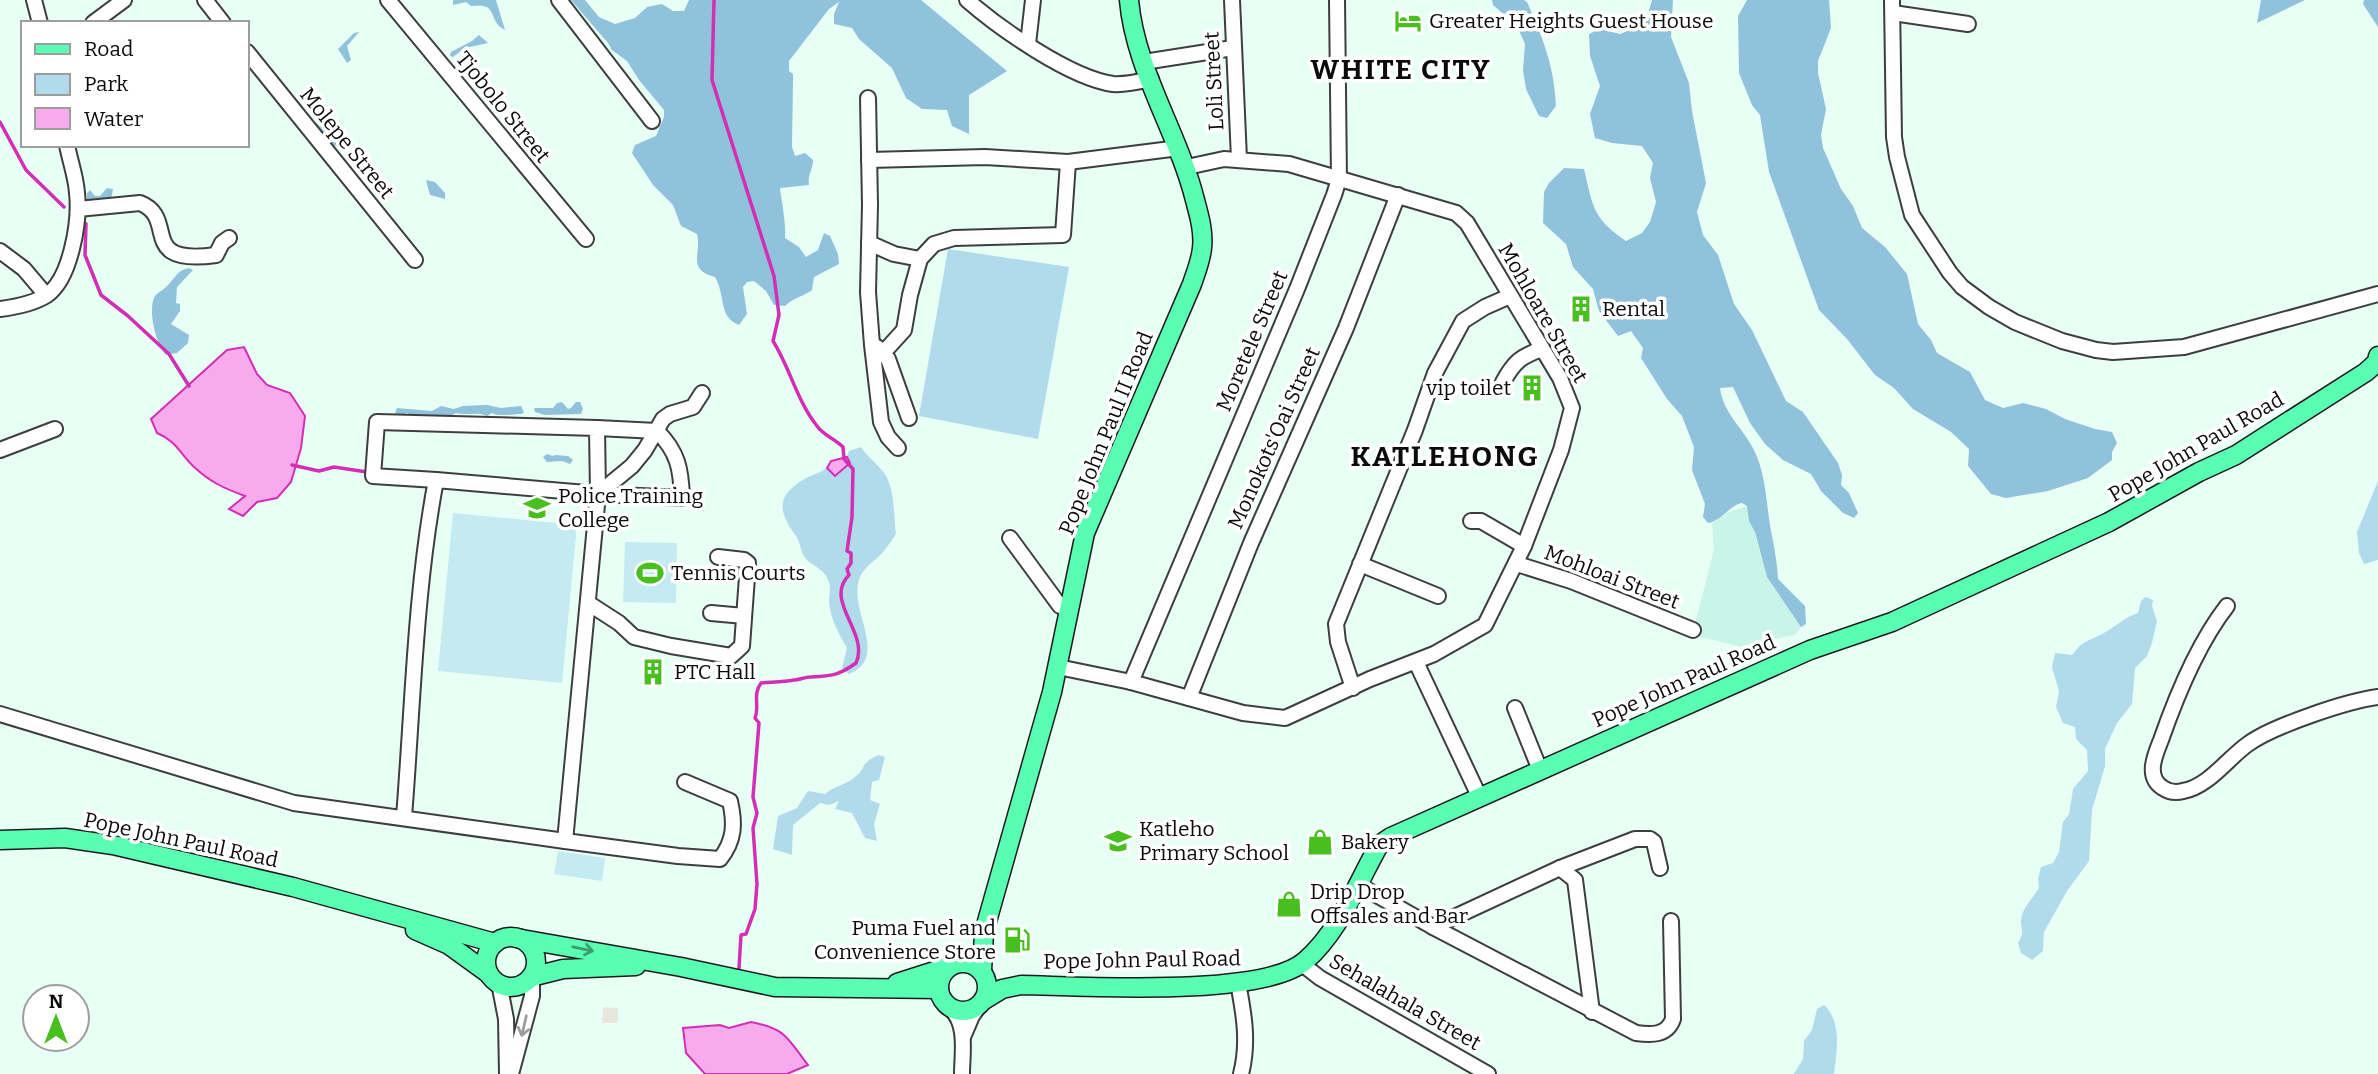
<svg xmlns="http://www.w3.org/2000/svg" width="2378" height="1074" font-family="Bitter,serif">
<rect width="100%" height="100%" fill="#e8fff6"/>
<polygon fill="#eae6de" points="603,1007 618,1008 618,1023 602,1023"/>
<polygon fill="#c8f5e8" points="1747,506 1767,577 1801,627 1795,635 1755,642 1747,648 1692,635 1714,550 1712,524 1726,513"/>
<g fill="#b1dbea">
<polygon points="948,249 1069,267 1038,439 919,416"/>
<path d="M861 447C867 456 873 460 880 468 896 484 893 513 896 534 892 540 888 546 883 552 875 562 863 566 859 580 849 612 890 657 849 674L842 668 847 648C839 634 831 620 829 603 829 597 831 588 829 582 825 570 815 567 807 560 800 553 801 543 796 536 776 509 777 494 808 477 815 474 821 472 827 468L835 476 850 463 847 457 849 451Z"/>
<polygon points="2378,481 2378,560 2364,564 2359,553 2357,532"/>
<path d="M2145 597 2153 600 2152 606 2157 621 2152 643 2147 656 2135 668 2132 704 2117 723 2105 749V766L2092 810 2089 861 2067 891 2044 932 2043 951 2032 960 2021 953 2018 943C2025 931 2021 932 2021 920 2022 908 2033 898 2039 888L2038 879 2041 867 2053 863 2059 852 2063 822 2069 814 2073 789 2088 771 2087 750 2076 739 2075 727 2063 723 2056 707 2059 691 2052 667 2055 653 2072 655C2084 639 2088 642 2104 633 2116 626 2125 617 2138 613L2141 601Z"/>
<path d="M879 755 885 757 879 780 872 782 870 800 880 804 874 824 877 841 865 838 852 813 835 809 839 801 829 805 820 803 793 825 792 855 773 849 778 816 797 808 808 791 825 794C834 786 846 785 855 777 867 768 858 764 879 755Z"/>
<path d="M1824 1005C1842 1022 1837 1051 1834 1074H1794L1803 1059 1804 1041 1812 1030 1817 1009Z"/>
</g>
<g fill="#90c2db">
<path d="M453 0H496L505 30C486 20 500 2 471 6L466 2 453 5Z"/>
<path d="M571 0H585L599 17 615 24 635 18 647 7 662 4 673 11H684L689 0H921L1007 71 969 95V134L952 126 947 110 922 109 906 98 892 68 859 39 852 28 834 24V14L839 2 829 9 789 61V71L793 74V81L792 147 795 156 805 153 813 160C813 170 807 175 809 185L780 188C782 204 786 222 785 238L799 247 806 257 818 250 824 233 830 236 838 254 839 264 814 277 812 290C801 298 796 296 785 306L774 305 766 291 754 281 747 282 743 287 747 314 739 325C718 317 726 296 715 277 686 269 702 254 697 234L681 226 673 205 653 185 632 153 635 145 656 136 664 117V110L639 80 627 61 612 50 608 43Z"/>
<path d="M1492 0H1524L1527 2C1543 39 1554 65 1556 106L1547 118 1539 116 1526 89 1523 70 1525 44 1517 26 1493 5Z"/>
<path d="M1652 0H1673L1671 37 1689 83 1692 111 1706 183 1697 212 1703 235 1718 255 1734 304 1752 330 1786 401 1803 412 1838 463 1842 475 1841 485 1849 493 1858 513 1854 518 1843 513 1821 491 1811 474 1783 460 1765 444 1750 423 1733 387 1720 388C1723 413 1743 428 1754 450 1767 476 1766 508 1772 536 1775 552 1777 563 1778 579L1805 606 1806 624 1801 627 1767 577 1755 532 1749 521 1747 506 1742 503C1728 506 1722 521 1708 523L1703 517 1705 504 1692 470 1694 447 1682 416 1667 399 1641 358 1643 348 1631 331 1618 336 1599 311 1593 289 1573 267 1566 244 1543 223 1544 192 1549 183 1564 168 1584 169C1593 206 1592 218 1626 241L1642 233 1650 222 1656 202 1650 178 1653 163 1642 146 1612 143 1595 138 1590 114 1600 86 1590 56 1589 34 1600 29 1620 34 1645 24Z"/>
<polygon points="1747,0 1829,0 1831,28 1818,61 1818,73 1826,109 1821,135 1823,148 1841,189 1853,206 1862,228 1885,247 1907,274 1918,324 1931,340 1937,353 1970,372 1985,400 2003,408 2023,403 2046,409 2065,419 2095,429 2112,432 2117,443 2112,452 2112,460 2088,478 2048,491 2006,498 1991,494 1968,466 1969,449 1951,432 1913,409 1894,388 1875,375 1847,339 1819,310 1769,172 1760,115 1752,105 1739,73 1738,16"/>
<polygon points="2261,0 2305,0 2257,23"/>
<polygon points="2364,0 2378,0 2378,27 2363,4"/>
<polygon points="359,32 347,46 351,60 347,63 338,49 354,33"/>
<polygon points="479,35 488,43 465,48 453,57 450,56 451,52 472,41"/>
<polygon points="316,121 336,128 336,145 332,148 317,129"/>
<polygon points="426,180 435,182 445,193 445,199 430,195"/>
<polygon points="107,188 113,189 111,200 96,202 87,199 87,193 90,190 95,196 100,196"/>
<path d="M189 268 193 270 177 287 176 303 180 304V311L171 324 189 335 188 343 177 353 166 355C156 344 147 310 155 296 158 292 165 289 168 285 176 277 177 270 189 268Z"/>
<polygon points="562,402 568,409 571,408 576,402 580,402 583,409 581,414 545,415 535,412 534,408 553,408 557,403"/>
<path d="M487 405 501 408 521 406 524 412 522 414C514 414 498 417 492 413L487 416C478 411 467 416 456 413L448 417 440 416 437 419H417L407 413 400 417 395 413 397 408 432 411 441 406 454 409 463 406Z"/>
<polygon points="547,454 553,456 555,455 568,456 573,460 570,464 562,461 547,462 543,457"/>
</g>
<g fill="#c3ebf1">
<polygon points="453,513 577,525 562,683 438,671"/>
<polygon points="625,542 677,543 676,603 623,602"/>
<polygon points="558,851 605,858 602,881 554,874"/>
</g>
<g fill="#f8abec" stroke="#d22fb4" stroke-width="2">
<path d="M244 347 257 374 267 385 290 393 305 416 301 448 291 482 277 498 257 502 243 516 229 509 245 496C223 488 210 482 193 466 179 452 176 441 157 433L151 419 227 350Z"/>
<polygon points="847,457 850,463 835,476 827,468 831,461"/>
<path d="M751 1022C787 1029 787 1038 808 1065L787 1074H705L686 1053 683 1028 720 1025 729 1028Z"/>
</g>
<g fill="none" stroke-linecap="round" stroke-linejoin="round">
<g stroke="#d22fb4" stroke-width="3.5">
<path d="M714 0 712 80 774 276 779 315 773 341C790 368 797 401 817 426 823 435 835 439 843 447L844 459 853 469 852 517 847 551 851 553V563L847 569 849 575C823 601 870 633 856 663 838 676 831 676 810 677 805 677 799 680 794 680 783 682 772 682 761 683 752 695 760 706 755 718L759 723 753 797 757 813 753 828 757 884 755 909 746 934 741 935 739 968"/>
<polyline points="0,122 26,170 64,207"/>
<polyline points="85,223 86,224 85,255 101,295 128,316 169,354 189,386"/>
<polyline points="292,465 319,471 334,467 367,472"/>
</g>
<g stroke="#3e3e3e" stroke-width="18">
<g id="minor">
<polyline points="34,0 40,23"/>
<polyline points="205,0 223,23"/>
<polyline points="388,0 586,239"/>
<polyline points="559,0 652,121"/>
<path d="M967 0C999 28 1070 78 1113 84 1125 85 1138 82 1151 79"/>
<polyline points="1232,0 1239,159"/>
<polyline points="1892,0 1894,137 1897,157 1912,215 1950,273 1962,287 1989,307 2015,322 2062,341 2096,350 2113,352 2184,347 2378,294"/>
<polyline points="1893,13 1968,24"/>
<polyline points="93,23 124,0"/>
<polyline points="1028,44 1033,0"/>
<polyline points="247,52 415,260"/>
<polyline points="1144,62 1233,48"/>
<polyline points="868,98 870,205 868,292 872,345 881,422 888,437 898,448"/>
<polyline points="869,160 985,157 1068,162 1179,148"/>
<path d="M78 209 140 203C179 218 136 266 216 255L222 243 229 238"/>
<polyline points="869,243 894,254 920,259"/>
<polyline points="0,251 24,269 46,295"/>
<path d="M0 309C16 307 33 304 47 295 71 278 80 221 77 193 76 177 70 161 67 145"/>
<polyline points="877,347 888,359 909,418"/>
<polyline points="884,352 904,330 910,295 920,259 934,244 954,238 1063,235 1068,162"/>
<path d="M1503 382C1514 362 1521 356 1542 349"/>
<path d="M597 428 657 431C678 452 681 469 682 498L598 494"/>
<polyline points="0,450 55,429"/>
<polyline points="436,480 373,476 377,422 597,428 598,494"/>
<polyline points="598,494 632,466 645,450 663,419 670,414 693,407 702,393"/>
<polyline points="1471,521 1481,521 1524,546"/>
<polyline points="1010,538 1060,606 1070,609"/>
<polyline points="1360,564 1438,596"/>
<polyline points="1517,564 1571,581 1693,630"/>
<polyline points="588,603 619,623 634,637 671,646 731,656 742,646 748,563 744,560 718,557"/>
<path d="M2227 606C2199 642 2176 697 2161 740 2155 755 2145 777 2163 788 2169 792 2176 793 2183 791 2208 787 2228 758 2248 744 2273 726 2347 701 2378 697"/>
<polyline points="711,613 744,616"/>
<polyline points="1416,662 1479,796"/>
<polyline points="1058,667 1131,682 1243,713 1285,718 1370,679 1434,654 1485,625 1524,546 1561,450 1572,408 1560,378 1467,223 1456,213 1289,164 1224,159 1187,167"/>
<polyline points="1131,682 1297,289 1334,195 1339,179 1337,0"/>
<polyline points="1353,688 1338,642 1336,624 1415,430 1435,373 1463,321 1485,307 1510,296"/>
<polyline points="1189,698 1251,543 1346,328 1398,195"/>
<polyline points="1515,708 1540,770"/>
<path d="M0 714 294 803 565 841 598 494 436 480C415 591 413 705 404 817"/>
<path d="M565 841 678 856 720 859C735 840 735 823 730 801L685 782"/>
<polyline points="1560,868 1575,880 1592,1012"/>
<path d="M1357 884 1433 927 1636 1033C1651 1035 1667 1036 1673 1019L1671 921"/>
<polyline points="1433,927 1560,868 1635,839 1650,839 1654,842 1660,868"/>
<polyline points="1302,964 1320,978 1488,1074"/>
<polyline points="499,983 506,1019 507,1073"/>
<path d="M1238 983C1244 1014 1249 1043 1241 1074"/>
<path d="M950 1008C968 1024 962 1053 962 1074"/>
<polyline points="963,1037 972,1016 979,1006"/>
<polyline points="511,1074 532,996 532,983 530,978"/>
</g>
</g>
<g stroke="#1c1c1c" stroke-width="21">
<g id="major">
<polyline points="0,840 65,838 113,845 293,887 495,943"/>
<polyline points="415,930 449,945 489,974"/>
<circle cx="511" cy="962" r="25"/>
<polyline points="516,938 681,967 775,987 939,989"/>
<circle cx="963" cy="987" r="24"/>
<path d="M982 971 984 932 1052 692 1085 533 1192 284C1196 272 1201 260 1202 248 1204 232 1199 215 1195 200 1178 132 1135 70 1129 0"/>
<polyline points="531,977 563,969 636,966"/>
<polyline points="897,983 950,966"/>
<path d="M984 1000 1002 989 1021 985C1081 986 1262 998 1305 961 1339 932 1357 884 1379 845L1391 837 1810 650 1892 622 2109 522 2199 472 2236 455 2366 372 2377 362 2378 356"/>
</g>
</g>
<use href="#minor" stroke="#fff" stroke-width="14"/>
<use href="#major" stroke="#59feb2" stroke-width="18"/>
</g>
<defs><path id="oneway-shaft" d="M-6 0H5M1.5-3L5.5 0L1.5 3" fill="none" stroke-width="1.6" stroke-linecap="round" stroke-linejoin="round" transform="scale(1.75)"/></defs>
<use stroke="#3a9d6f" href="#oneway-shaft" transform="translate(583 949) rotate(12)"/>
<use stroke="#9d9d9d" href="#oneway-shaft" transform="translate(524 1026) rotate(103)"/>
<defs>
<g id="hotel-bare" transform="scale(2.1)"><path d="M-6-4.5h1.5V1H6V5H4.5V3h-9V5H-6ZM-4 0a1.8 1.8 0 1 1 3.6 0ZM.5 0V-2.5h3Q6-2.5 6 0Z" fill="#49bf1f" stroke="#fff" stroke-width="2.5" paint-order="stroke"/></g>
<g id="building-bare" transform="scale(2.1)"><path d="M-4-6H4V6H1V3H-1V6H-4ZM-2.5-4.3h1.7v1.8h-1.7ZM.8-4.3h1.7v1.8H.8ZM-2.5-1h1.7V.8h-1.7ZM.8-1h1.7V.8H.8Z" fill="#49bf1f" stroke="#fff" stroke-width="2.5" paint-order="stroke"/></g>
<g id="university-bare" transform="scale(2.1)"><path d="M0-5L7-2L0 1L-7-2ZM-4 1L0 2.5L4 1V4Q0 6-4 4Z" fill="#49bf1f" stroke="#fff" stroke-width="2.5" paint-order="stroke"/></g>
<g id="stadium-bare" transform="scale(2.1)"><path d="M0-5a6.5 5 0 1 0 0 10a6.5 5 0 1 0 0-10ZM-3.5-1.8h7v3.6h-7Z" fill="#49bf1f" stroke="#fff" stroke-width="2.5" paint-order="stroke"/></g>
<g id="school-bare" transform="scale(2.1)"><path d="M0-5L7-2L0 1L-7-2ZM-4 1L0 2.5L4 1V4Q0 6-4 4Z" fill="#49bf1f" stroke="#fff" stroke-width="2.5" paint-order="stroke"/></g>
<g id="shop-bare" transform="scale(2.1)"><path d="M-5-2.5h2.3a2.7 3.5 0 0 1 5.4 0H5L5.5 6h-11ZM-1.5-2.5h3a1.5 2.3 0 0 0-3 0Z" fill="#49bf1f" stroke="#fff" stroke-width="2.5" paint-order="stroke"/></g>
<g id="fuel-bare" transform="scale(2.1)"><path d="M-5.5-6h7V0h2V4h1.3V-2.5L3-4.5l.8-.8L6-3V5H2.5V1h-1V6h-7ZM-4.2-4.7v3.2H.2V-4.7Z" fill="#49bf1f" stroke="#fff" stroke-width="2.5" paint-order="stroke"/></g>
</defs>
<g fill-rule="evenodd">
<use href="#hotel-bare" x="1408" y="21"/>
<use href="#building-bare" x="1581" y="309"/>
<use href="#building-bare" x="1532" y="388"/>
<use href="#university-bare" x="537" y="508"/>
<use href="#stadium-bare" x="650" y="573"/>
<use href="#building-bare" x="653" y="672"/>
<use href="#school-bare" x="1118" y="841"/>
<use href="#shop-bare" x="1320" y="842"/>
<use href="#shop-bare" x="1289" y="904"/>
<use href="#fuel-bare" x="1017" y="940"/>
</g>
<g text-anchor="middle" stroke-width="7" stroke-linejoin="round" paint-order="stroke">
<g font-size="21" fill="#0b0b0b" stroke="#fff" text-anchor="start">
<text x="1429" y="28">Greater Heights Guest House</text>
<text x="1602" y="316">Rental</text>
<text x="1511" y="395" text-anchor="end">vip toilet</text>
<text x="558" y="503">Police Training<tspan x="558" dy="24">College</tspan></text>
<text x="671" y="580">Tennis Courts</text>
<text x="674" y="679">PTC Hall</text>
<text x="1139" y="836">Katleho<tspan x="1139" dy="24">Primary School</tspan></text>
<text x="1341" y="849">Bakery</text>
<text x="1310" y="899">Drip Drop<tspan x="1310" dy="24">Offsales and Bar</tspan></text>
<text x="996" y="935" text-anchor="end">Puma Fuel and<tspan x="996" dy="24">Convenience Store</tspan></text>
</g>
<g font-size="21" fill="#0b0b0b" stroke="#fff">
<text transform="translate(1214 81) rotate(-93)" y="7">Loli Street</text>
<text transform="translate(503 107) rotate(51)" y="7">Tjobolo Street</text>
<text transform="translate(347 143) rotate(51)" y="7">Molepe Street</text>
<text transform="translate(1543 313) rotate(60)" y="7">Mohloare Street</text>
<text transform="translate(1252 341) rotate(-67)" y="7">Moretele Street</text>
<text transform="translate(1106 433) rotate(-68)" y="7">Pope John Paul II Road</text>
<text transform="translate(1274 438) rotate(-66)" y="7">Monokots'Oai Street</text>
<text transform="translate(2196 447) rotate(-30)" y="7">Pope John Paul Road</text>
<text transform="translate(1612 577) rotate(21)" y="7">Mohloai Street</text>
<text transform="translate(1684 681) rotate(-24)" y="7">Pope John Paul Road</text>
<text transform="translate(181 840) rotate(12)" y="7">Pope John Paul Road</text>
<text transform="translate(1142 960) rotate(-1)" y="7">Pope John Paul Road</text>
<text transform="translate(1405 1002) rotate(30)" y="7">Sehalahala Street</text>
</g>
<g font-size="28" font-weight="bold" letter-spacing="2" fill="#0b0b0b" stroke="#fff">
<text x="1401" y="79">WHITE CITY</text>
<text x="1445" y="466">KATLEHONG</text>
</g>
</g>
<rect x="21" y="21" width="228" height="126" fill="#ffffff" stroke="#9d9d9d" stroke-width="2"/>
<rect x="35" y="44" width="35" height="10" fill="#59feb2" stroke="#9d9d9d" stroke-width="2"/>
<text x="84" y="56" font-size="21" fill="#0b0b0b">Road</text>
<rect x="35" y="74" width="35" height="21" fill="#b1dbea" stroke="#9d9d9d" stroke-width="2"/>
<text x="84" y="91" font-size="21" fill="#0b0b0b">Park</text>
<rect x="35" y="108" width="35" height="21" fill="#f8abec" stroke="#9d9d9d" stroke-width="2"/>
<text x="84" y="126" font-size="21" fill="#0b0b0b">Water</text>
<g transform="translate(56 1018)"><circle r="33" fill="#ffffff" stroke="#9d9d9d" stroke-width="2"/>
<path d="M0-5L12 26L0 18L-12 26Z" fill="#49bf1f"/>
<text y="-10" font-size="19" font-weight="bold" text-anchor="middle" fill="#0b0b0b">N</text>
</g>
</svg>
